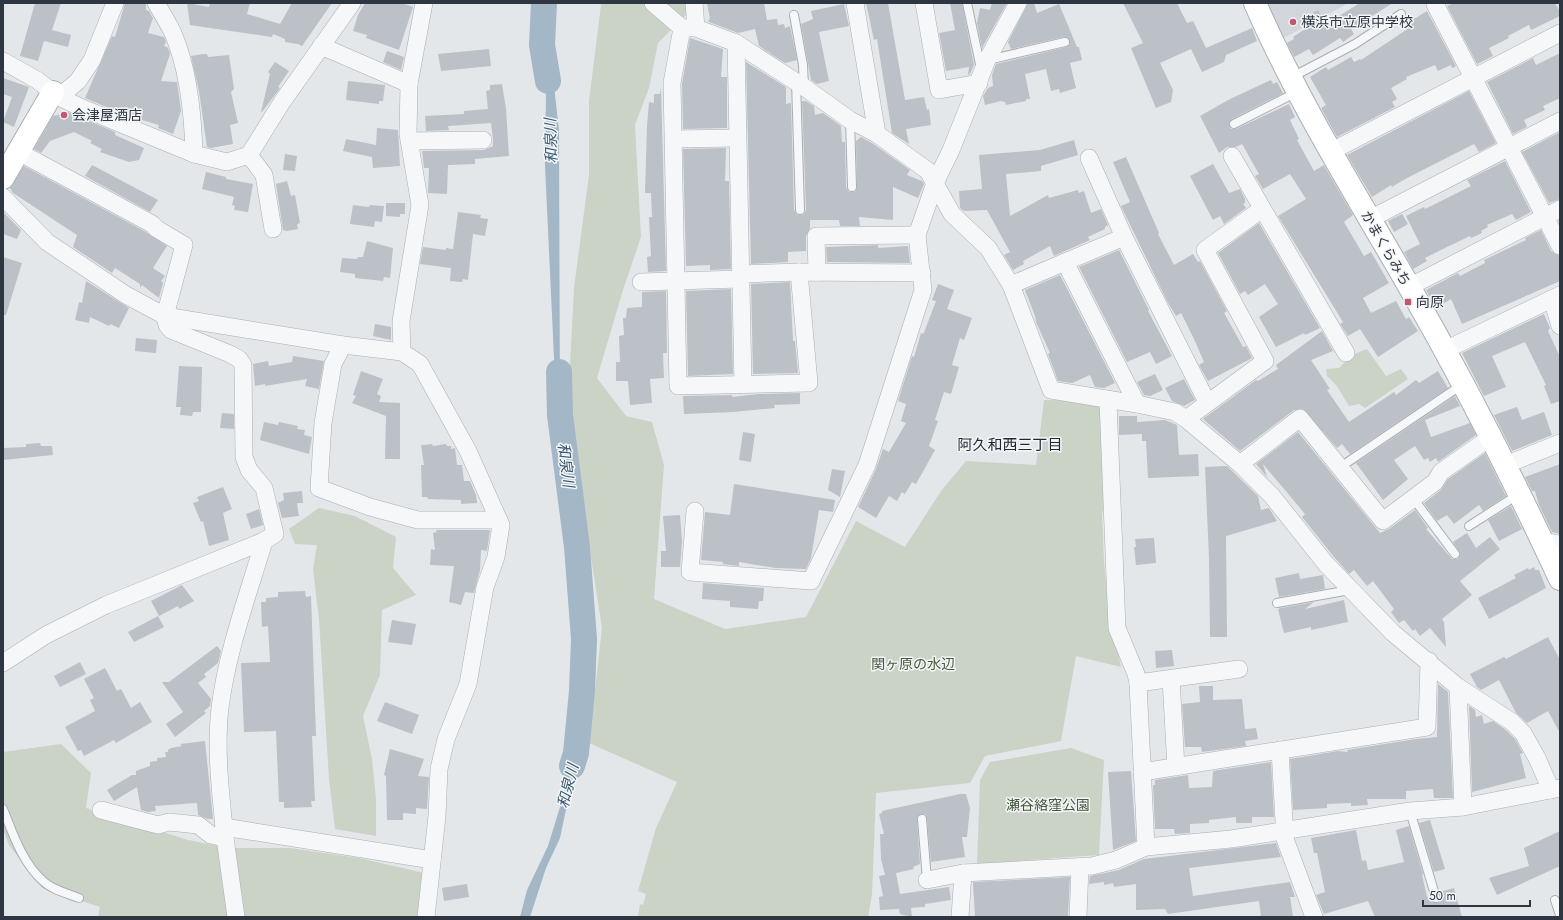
<svg xmlns="http://www.w3.org/2000/svg" width="1563" height="920" font-family="Jost,'Noto Sans JP',sans-serif">
<rect width="100%" height="100%" fill="#e4e7ea"/>
<polygon fill="#d2d6dc" points="1263,3 1349,3 1280,40"/>
<g fill="#cad3c6">
<polygon points="600,3 687,3 686,15 658,43 649,88 635,125 641,237 623,290 597,378 626,416 652,422 664,465 654,599 725,629 806,617 856,521 905,547 941,491 966,461 1036,465 1044,400 1108,401 1111,478 1102,513 1104,562 1108,603 1121,667 1076,656 1061,741 985,756 970,783 876,793 872,895 868,917 638,917 640,904 643,905 646,894 638,891 656,828 677,782 589,743 602,628 573,442 569,383 574,288 589,175 589,101 601,5"/>
<polygon points="1367,349 1386,376 1401,369 1408,379 1365,408 1359,404 1349,406 1337,386 1327,376 1326,369 1339,368 1352,355"/>
<polygon points="319,508 355,516 396,537 393,568 416,595 382,610 380,675 363,716 372,759 376,799 376,836 335,829 329,779 319,619 313,569 317,545 295,544 289,529"/>
<polygon points="61,744 91,773 86,808 188,840 229,848 290,848 359,858 428,874 423,917 98,917 100,907 42,888 9,845 3,829 3,752"/>
<polygon points="1071,748 1104,760 1099,855 977,864 980,780 990,762"/>
</g>
<g fill="#a3b7c6">
<polygon points="542,45 552,68 559,130 560,415 554,358 545,166 546,95 540,55"/>
<polygon points="578,732 575,767 560,838 546,868 530,917 520,917 527,890 548,846 560,807"/>
</g>
<g fill="none" stroke-linecap="round" stroke-linejoin="round">
<g stroke="#a3b7c6" stroke-width="26">
<polyline points="544,3 542,45 548,81"/>
<polyline points="559,372 560,415 577,547 584,639 582,691 576,753 572,766"/>
</g>
</g>
<g fill="#bbc1c6">
<polygon points="35,3 61,3 52,30 71,35 68,47 44,41 38,61 20,56"/>
<polygon points="125,3 146,3 146,10 149,11 153,18 148,33 164,37 166,42 164,46 167,47 169,50 170,54 161,81 177,82 181,111 173,134 158,128 159,125 125,115 85,98 112,36 115,37"/>
<polygon points="187,3 209,7 210,3 250,3 247,14 280,24 292,3 332,3 302,46 298,44 285,42 285,39 273,34 272,37 190,25"/>
<polygon points="365,3 402,3 413,7 399,50 366,38 367,35 353,31 358,15"/>
<polygon points="707,3 764,3 767,20 777,19 778,25 784,24 785,28 790,26 797,60 785,63 759,46 755,29 738,33 709,22 708,20 710,19"/>
<polygon points="866,3 888,3 905,100 924,97 927,110 929,109 931,125 906,129 909,144 892,133 877,39 874,40"/>
<polygon points="950,3 962,3 974,65 970,74 968,75 969,67 946,71 939,33 955,30"/>
<polygon points="992,3 1007,3 982,48 977,23 980,8 990,10"/>
<polygon points="1028,3 1034,3 1037,13 1059,4 1077,47 1079,47 1082,60 1070,63 1076,88 1060,93 1059,89 1051,91 1046,69 1025,74 1030,99 1026,99 1026,101 1006,105 1005,102 1001,101 985,105 983,96 988,88 993,86 992,75 996,64 1066,47 1070,44 1069,39 1064,37 1011,49 1008,42"/>
<polygon points="1123,3 1177,3 1187,23 1193,21 1206,48 1252,28 1257,41 1226,55 1224,62 1202,72 1191,49 1160,63 1173,90 1171,102 1156,108 1131,48 1143,43"/>
<polygon points="1360,3 1393,3 1351,29 1354,34 1343,42 1340,38 1313,55 1309,49 1294,57 1287,43 1294,39 1293,37 1305,29 1300,20 1318,10 1326,24"/>
<polygon points="1454,3 1555,3 1560,12 1560,16 1531,30 1529,25 1508,36 1509,38 1489,48 1493,56 1477,64 1447,6"/>
<polygon points="844,4 849,26 819,32 829,81 817,84 811,80 801,24 813,19 811,11"/>
<polygon points="1427,11 1456,66 1452,68 1451,65 1438,71 1435,65 1406,77 1407,79 1391,88 1397,99 1392,102 1395,107 1337,137 1321,108 1326,105 1310,77 1326,67 1328,70 1351,57 1354,62 1360,59 1361,60 1409,28 1406,24"/>
<polygon points="690,38 723,49 721,77 727,77 727,128 683,129 682,84"/>
<polygon points="489,49 491,66 441,71 438,54"/>
<polygon points="387,51 404,57 401,70 383,62"/>
<polygon points="1560,53 1560,98 1543,106 1545,110 1524,120 1527,127 1513,134 1487,82 1533,58 1536,65"/>
<polygon points="203,54 207,54 208,57 229,55 234,89 231,92 238,123 230,125 233,144 211,148 207,147 199,91 191,56"/>
<polygon points="275,62 289,71 278,87 280,88 262,112 261,112 270,74 268,72"/>
<polygon points="746,62 786,87 786,104 791,103 794,210 797,215 803,215 806,210 802,101 806,101 814,106 815,115 823,113 841,126 842,142 845,142 846,187 849,192 855,192 857,187 856,141 861,137 872,143 910,170 907,175 922,181 924,184 918,198 893,187 893,220 859,217 860,226 840,226 839,220 810,220 810,228 806,236 806,251 788,252 788,262 751,264"/>
<polygon points="3,78 29,87 14,127 3,122 12,97 3,94"/>
<polygon points="1271,80 1273,84 1277,82 1283,93 1232,119 1229,126 1231,129 1236,129 1289,104 1295,117 1290,120 1299,139 1297,140 1314,171 1324,165 1325,167 1353,215 1344,222 1364,256 1371,252 1389,283 1363,298 1371,313 1396,301 1406,319 1409,317 1418,331 1378,357 1360,329 1348,336 1340,324 1343,322 1278,216 1306,199 1290,174 1263,189 1255,176 1259,174 1242,144 1236,147 1227,147 1219,153 1200,116 1230,99"/>
<polygon points="348,81 385,85 383,101 379,101 379,104 346,100"/>
<polygon points="502,84 506,109 509,156 475,159 475,164 448,165 447,194 428,193 429,168 424,168 422,151 484,150 493,146 493,139 491,123 448,126 449,130 426,131 425,116 464,114 464,111 488,109 486,91 490,90 490,85"/>
<polygon points="661,87 666,271 648,272 647,257 651,256 649,217 652,217 651,193 645,193 647,126 649,102 654,103 654,94 660,94"/>
<polygon points="1469,91 1496,143 1479,152 1474,144 1407,178 1392,187 1391,185 1372,197 1347,155"/>
<polygon points="68,112 115,132 115,135 144,148 139,160 129,162 100,152 102,149 90,143 92,141 74,132 50,141 41,153 34,149 53,116"/>
<polygon points="377,128 398,130 400,166 373,168 372,157 343,151 346,139 376,145"/>
<polygon points="1560,132 1560,199 1549,203 1522,152"/>
<polygon points="1074,140 1078,155 1041,166 1041,171 1006,174 1010,216 1048,195 1049,198 1078,190 1079,193 1084,191 1091,213 1101,209 1108,225 1105,227 1105,229 1088,237 1090,240 1054,256 1050,246 1023,261 1024,264 1013,270 1004,255 1010,252 987,210 964,211 960,208 959,191 982,189 979,155 1040,150"/>
<polygon points="726,148 725,181 729,181 731,269 710,270 710,265 686,266 683,149"/>
<polygon points="285,154 297,156 295,171 283,170"/>
<polygon points="1126,157 1159,233 1158,234 1174,265 1193,254 1198,262 1200,261 1227,311 1224,313 1243,347 1246,346 1252,358 1208,381 1199,365 1204,362 1194,339 1181,313 1176,316 1167,301 1121,206 1130,202 1113,162"/>
<polygon points="1505,161 1531,212 1516,220 1512,214 1487,225 1488,227 1481,231 1482,233 1471,238 1470,236 1447,247 1425,258 1427,261 1413,269 1404,252 1420,244 1406,216 1424,207 1425,209 1471,186 1467,180"/>
<polygon points="1213,164 1229,193 1240,189 1245,199 1245,203 1243,204 1246,208 1224,224 1220,216 1213,220 1190,176"/>
<polygon points="92,165 158,200 150,212 85,176"/>
<polygon points="24,166 146,232 167,246 153,268 165,276 161,281 163,283 159,298 142,285 140,288 140,284 115,268 112,273 73,247 77,235 13,193 10,188"/>
<polygon points="206,172 226,177 226,179 253,184 248,212 234,210 235,206 232,205 234,197 202,189"/>
<polygon points="287,181 291,196 295,195 300,223 297,224 298,229 287,231 283,230 276,184"/>
<polygon points="386,203 405,203 405,214 400,214 400,217 386,216"/>
<polygon points="353,205 369,207 370,205 384,206 382,222 375,221 374,227 350,224"/>
<polygon points="3,212 21,230 17,239 3,234"/>
<polygon points="458,212 481,215 480,218 488,219 485,236 473,234 468,280 463,279 462,282 450,281 451,268 420,264 423,247 446,250 446,248 453,249"/>
<polygon points="1402,214 1408,224 1394,232 1388,221"/>
<polygon points="1259,223 1320,328 1305,335 1304,333 1276,347 1259,317 1278,304 1265,284 1248,295 1245,291 1240,294 1218,253"/>
<polygon points="1541,230 1551,251 1560,256 1560,281 1462,324 1451,299 1436,308 1426,290 1458,273 1460,276 1485,263 1484,260 1526,240 1525,238"/>
<polygon points="367,241 393,248 390,278 384,277 383,281 355,278 355,274 340,272 342,258 357,259 358,257 363,257"/>
<polygon points="878,245 878,248 908,246 910,263 827,262 826,247"/>
<polygon points="1119,250 1149,310 1148,311 1172,356 1156,364 1150,352 1127,362 1079,267"/>
<polygon points="3,257 22,263 6,315 3,315"/>
<polygon points="1060,275 1115,383 1104,388 1095,387 1090,375 1072,383 1058,381 1048,354 1050,353 1036,322 1035,316 1025,290"/>
<polygon points="86,281 129,308 119,328 110,324 109,326 90,317 89,323 75,320 79,302 82,303"/>
<polygon points="790,282 793,341 795,341 798,373 753,374 751,284"/>
<polygon points="938,284 954,290 947,309 972,318 964,340 960,338 952,365 959,367 951,394 944,392 935,420 938,421 929,446 935,450 916,484 912,482 905,494 902,492 897,501 889,496 876,518 858,507 876,469 883,449 889,452 906,423 901,421 906,404 898,401 912,356 914,357 921,333 923,334 925,330 936,301 932,300"/>
<polygon points="731,289 733,374 688,376 686,291"/>
<polygon points="666,291 667,353 663,353 664,378 650,379 652,403 630,405 628,381 616,381 616,362 620,362 619,336 624,335 623,318 626,318 627,308 642,307 642,292"/>
<polygon points="1544,314 1550,328 1548,331 1560,357 1560,401 1551,404 1544,386 1546,385 1525,342 1492,356 1506,387 1484,396 1462,353"/>
<polygon points="375,324 391,327 391,340 373,336"/>
<polygon points="1322,331 1333,351 1311,360 1330,389 1327,390 1349,422 1394,392 1396,395 1416,380 1419,383 1438,371 1448,388 1350,454 1342,444 1337,448 1303,409 1294,410 1240,451 1203,419 1256,380 1258,381 1278,369 1276,365"/>
<polygon points="136,338 157,340 156,353 135,351"/>
<polygon points="293,356 324,361 319,389 305,386 307,379 265,386 265,384 255,386 253,364 268,361 269,366 292,362"/>
<polygon points="179,366 202,367 201,412 193,412 192,416 180,415 181,407 176,407"/>
<polygon points="361,371 383,379 377,394 381,396 379,402 400,403 400,459 385,459 386,416 352,403 356,396 353,395"/>
<polygon points="1155,374 1163,390 1150,396 1144,395 1137,382"/>
<polygon points="1184,379 1195,400 1184,406 1172,401 1165,388"/>
<polygon points="800,393 800,404 774,405 775,408 733,412 684,414 683,396 732,395 732,397 758,394"/>
<polygon points="1455,396 1460,406 1425,420 1431,437 1470,423 1476,435 1438,462 1436,458 1430,462 1428,458 1424,460 1415,446 1394,460 1408,479 1383,500 1356,463"/>
<polygon points="1517,407 1522,420 1544,412 1552,435 1512,451 1494,415"/>
<polygon points="222,413 234,414 234,429 220,428"/>
<polygon points="1119,416 1137,416 1137,422 1165,420 1177,425 1179,455 1198,454 1199,476 1148,478 1146,441 1142,441 1142,434 1119,435"/>
<polygon points="264,422 278,425 279,422 298,426 297,429 305,430 304,435 312,437 309,454 260,440"/>
<polygon points="743,432 755,434 751,462 739,460"/>
<polygon points="1298,432 1380,533 1389,529 1415,510 1428,528 1426,529 1452,559 1458,559 1460,554 1453,542 1467,533 1476,548 1490,537 1500,549 1460,581 1472,595 1442,619 1444,622 1446,647 1430,628 1420,636 1415,629 1413,631 1404,620 1399,623 1391,612 1394,609 1373,581 1367,586 1354,570 1349,574 1334,557 1302,517 1305,514 1263,464 1267,477 1256,464"/>
<polygon points="40,443 41,446 52,446 53,455 3,460 3,448 26,447 26,444"/>
<polygon points="432,444 433,446 446,444 447,446 451,446 451,449 455,448 457,465 462,465 464,481 470,481 476,495 477,503 461,504 461,500 428,499 427,497 422,497 421,465 424,465 421,445"/>
<polygon points="1485,453 1506,496 1483,511 1479,505 1454,524 1447,515 1437,521 1424,503 1441,490 1448,479"/>
<polygon points="1560,464 1560,534 1552,532 1539,505 1535,491 1532,491 1525,477"/>
<polygon points="1227,466 1258,496 1261,510 1269,508 1277,521 1226,536 1227,637 1210,637 1209,558 1205,467"/>
<polygon points="832,469 845,471 840,497 828,490"/>
<polygon points="734,484 835,500 833,512 819,510 811,558 806,569 775,568 739,562 739,566 723,564 723,562 701,560 705,512 730,515"/>
<polygon points="223,487 232,509 223,513 229,540 209,546 203,521 201,522 193,503 199,501 197,497"/>
<polygon points="302,491 303,503 297,503 299,516 282,518 278,503 284,500 283,493"/>
<polygon points="1511,506 1522,529 1499,541 1488,520"/>
<polygon points="259,509 263,525 251,529 246,514"/>
<polygon points="680,515 682,542 680,567 661,567 661,551 666,551 663,516"/>
<polygon points="436,530 490,530 487,551 481,550 480,570 474,593 465,592 461,605 449,602 454,566 430,565 431,549 435,550 433,533 437,532"/>
<polygon points="1154,538 1156,563 1136,565 1134,547 1136,547 1135,539"/>
<polygon points="1534,567 1535,570 1539,570 1546,588 1489,619 1478,598 1516,578 1514,575 1528,568 1529,570"/>
<polygon points="1299,573 1300,579 1323,575 1325,589 1279,597 1275,578"/>
<polygon points="703,583 764,588 763,601 759,601 758,609 730,607 730,601 702,599"/>
<polygon points="182,585 194,601 179,609 178,606 159,616 151,601"/>
<polygon points="305,591 306,597 311,596 316,736 312,736 315,801 311,801 312,807 284,808 284,802 279,802 276,731 244,732 241,663 270,662 268,626 262,627 261,602 266,602 266,598 278,597 278,592"/>
<polygon points="1344,600 1348,622 1311,630 1311,627 1284,633 1278,609 1281,608 1314,602 1305,609"/>
<polygon points="158,616 164,627 134,642 128,632"/>
<polygon points="392,620 416,624 412,645 388,642"/>
<polygon points="1548,637 1560,660 1560,733 1548,711 1527,723 1516,713 1499,680 1481,690 1477,687 1470,674 1504,657 1506,659"/>
<polygon points="217,646 221,651 218,663 204,674 206,677 198,683 211,699 210,706 204,711 206,713 175,737 166,724 183,712 162,682 169,682"/>
<polygon points="1172,650 1174,666 1156,668 1155,651"/>
<polygon points="80,662 86,674 60,687 54,676"/>
<polygon points="105,668 117,691 121,689 131,708 140,702 152,722 116,743 114,740 84,756 81,750 78,751 65,727 95,711 90,700 94,698 84,679"/>
<polygon points="1438,684 1448,692 1453,798 1434,798 1433,789 1406,791 1406,799 1367,799 1368,805 1351,806 1351,803 1327,804 1327,808 1293,810 1290,759 1338,751 1348,752 1347,750 1416,739 1437,737"/>
<polygon points="1199,686 1213,686 1213,700 1242,699 1245,729 1256,728 1258,739 1245,741 1246,746 1202,752 1201,747 1185,747 1182,704 1200,702"/>
<polygon points="385,702 419,715 412,734 377,721"/>
<polygon points="1469,706 1475,710 1476,717 1482,715 1484,724 1493,721 1506,730 1515,739 1523,753 1520,754 1526,778 1472,792"/>
<polygon points="205,741 213,819 207,819 198,815 197,803 155,806 156,811 148,812 141,810 137,787 114,801 107,790 132,775 136,775 136,771 150,766 150,762 157,761 157,758 166,757 165,752 168,752 168,750 171,748 182,746 180,744"/>
<polygon points="390,749 424,759 418,776 429,777 427,809 416,808 416,814 403,813 403,820 387,820 386,776 384,775"/>
<polygon points="1271,762 1274,817 1252,817 1252,823 1236,823 1236,817 1209,820 1209,823 1190,824 1190,833 1175,834 1174,829 1155,829 1153,785 1155,785 1155,780 1188,775 1189,788 1212,787 1213,771"/>
<polygon points="1131,771 1136,841 1113,850 1108,772"/>
<polygon points="960,794 966,794 970,808 967,837 962,837 965,857 931,862 927,819 925,814 921,814 917,819 920,864 913,867 914,869 896,873 900,894 949,887 951,900 925,904 925,907 911,908 912,917 900,914 899,909 880,910 879,897 883,896 879,876 885,875 881,859 880,834 884,834 879,814 882,813 882,811"/>
<polygon points="1430,820 1445,869 1434,872 1419,823"/>
<polygon points="1409,826 1423,874 1422,875 1427,897 1430,896 1433,902 1438,903 1441,899 1440,892 1454,888 1462,917 1375,917 1368,901 1324,914 1316,895 1325,892 1317,853 1314,853 1311,838 1356,830 1362,861 1366,860 1368,870 1404,862 1396,830"/>
<polygon points="1560,831 1560,866 1497,895 1489,878 1529,866 1524,848"/>
<polygon points="1276,843 1281,857 1189,868 1193,896 1290,882 1295,897 1290,897 1293,917 1261,917 1259,901 1168,914 1165,909 1136,910 1136,884 1114,887 1113,883 1104,885 1104,882 1089,884 1090,876 1119,870 1144,859"/>
<polygon points="1070,877 1068,917 975,917 973,882"/>
<polygon points="467,884 469,897 444,901 442,888"/>
</g>
<g fill="none" stroke-linecap="round" stroke-linejoin="round">
<g stroke="#a9aeb4" stroke-width="10">
<g id="lane">
<polyline points="967,3 981,69"/>
<polyline points="794,15 803,65 804,87"/>
<polyline points="988,60 1065,42"/>
<polyline points="1292,77 1355,44 1401,14"/>
<polyline points="796,81 800,210"/>
<polyline points="850,120 852,187"/>
<polyline points="1234,124 1297,92"/>
<polyline points="1339,468 1463,384"/>
<polyline points="1413,498 1455,554"/>
<polyline points="1469,526 1519,494"/>
<polyline points="1277,603 1350,590"/>
<path d="M3 809C13 834 22 862 43 881 52 890 67 893 79 898"/>
<polyline points="1410,811 1436,898"/>
<polyline points="922,819 927,880"/>
<polyline points="1555,900 1560,915"/>
</g>
</g>
<g stroke="#a9aeb4" stroke-width="18">
<g id="street">
<path d="M156 3C162 13 168 23 173 33 188 68 193 116 194 154"/>
<polyline points="653,3 682,28 696,28 736,43 804,87 850,120 877,134 928,171 952,214 988,248 1011,285 1051,390 1137,404 1175,412 1186,419 1240,464 1272,496 1326,564 1393,633 1458,687 1512,722 1523,733 1537,758 1551,790"/>
<polyline points="694,3 696,28"/>
<polyline points="855,3 877,134"/>
<polyline points="924,3 939,90 979,83"/>
<polyline points="1437,3 1435,4 1560,246"/>
<polyline points="682,28 672,83 678,386 809,383 799,272"/>
<polyline points="736,43 743,385"/>
<polyline points="321,46 409,84"/>
<polyline points="3,61 37,80 59,97 80,107 194,154 227,162 249,155 264,175 273,229"/>
<polyline points="59,97 78,81 92,60 115,3"/>
<polyline points="674,139 737,138"/>
<polyline points="410,141 483,140"/>
<polyline points="17,151 152,224 157,229 184,245 165,316 167,325 171,330 230,354 239,359 243,365 244,457 249,470 264,488 275,534 264,541"/>
<polyline points="1330,152 1560,33"/>
<polyline points="249,155 282,102 352,3"/>
<polyline points="1232,156 1346,353"/>
<polyline points="1089,158 1124,237 1207,402"/>
<polyline points="3,197 47,242 126,295 165,316 343,345 402,352 420,364 468,451 501,525 496,557 485,587 468,684 446,739 439,769 437,816 426,917"/>
<polyline points="1370,219 1560,121"/>
<polyline points="1065,262 1137,404"/>
<polyline points="817,272 816,236 917,235"/>
<polyline points="740,274 799,272 922,273"/>
<polyline points="641,282 740,279"/>
<polyline points="1011,285 1124,237"/>
<polyline points="1409,287 1560,209"/>
<polyline points="1552,299 1560,326"/>
<polyline points="343,345 333,364 323,423 319,488 370,507 418,520 499,520"/>
<polyline points="1445,350 1560,295"/>
<polyline points="402,352 401,321 420,205 408,134 409,84 424,3"/>
<polyline points="1108,401 1117,628 1136,674 1138,683 1146,847"/>
<polyline points="1186,419 1265,361 1205,250 1262,209"/>
<polyline points="1240,464 1300,418 1383,521 1435,482 1441,472 1491,437"/>
<polyline points="1505,465 1560,443"/>
<polyline points="695,511 690,572 811,581 867,465 923,290 917,235 935,183 951,150 987,60 1018,3"/>
<polyline points="1543,541 1560,544"/>
<path d="M3 663 46 635 106 605 264 541C248 595 227 651 220 708 215 751 221 795 225 838L211 835 198 825 169 822 158 825 101 810"/>
<polyline points="1171,679 1176,767"/>
<polyline points="1138,683 1239,669"/>
<polyline points="1458,687 1463,807"/>
<polyline points="1280,750 1285,839 1314,917"/>
<polyline points="1142,772 1427,727 1429,661"/>
<polyline points="224,827 432,860"/>
<polyline points="225,838 236,917"/>
<polyline points="927,880 963,873 1092,866 1116,860 1146,847 1231,839 1410,811 1463,807 1560,788"/>
<polyline points="960,917 963,873"/>
<polyline points="1078,917 1080,867"/>
</g>
</g>
<g stroke="#a9aeb4" stroke-width="24">
<g id="secondary">
<path d="M1255 3C1298 102 1356 194 1410 288 1464 382 1514 480 1560 579"/>
<polyline points="3,178 53,92"/>
</g>
</g>
<use href="#lane" stroke="#f6f7f9" stroke-width="8"/>
<use href="#street" stroke="#f6f7f9" stroke-width="17"/>
<use href="#secondary" stroke="#fff" stroke-width="22"/>
</g>
<g fill="#c15771" stroke="#f3f5f8" stroke-width="1.5">
<circle cx="1293" cy="22" r="4"/>
<circle cx="64" cy="115" r="4"/>
<rect x="1404" y="298" width="8" height="8" rx="2"/>
</g>
<g text-anchor="middle" stroke-width="3" stroke-linejoin="round" paint-order="stroke">
<g font-size="14" fill="#2d3641" stroke="#f3f5f8" text-anchor="start">
<text x="1301" y="27">横浜市立原中学校</text>
<text x="72" y="120">会津屋酒店</text>
<text x="1416" y="307">向原</text>
</g>
<g font-size="14" fill="#2d3641" stroke="#f3f5f8">
<text transform="translate(1386 248) rotate(60)" y="5">かまくらみち</text>
</g>
<g font-size="14" fill="#455b3c" stroke="#f3f5f8">
<text x="913" y="669">関ヶ原の水辺</text>
<text x="1048" y="810">瀬谷絡窪公園</text>
</g>
<g font-size="15" font-style="italic" fill="#3b5871" stroke="#f3f5f8">
<text transform="translate(551 141) rotate(-92)" y="5">和泉川</text>
<text transform="translate(566 465) rotate(83)" y="5">和泉川</text>
<text transform="translate(568 786) rotate(-76)" y="5">和泉川</text>
</g>
<g font-size="15" fill="#1f2732" stroke="#f3f5f8">
<text x="1010" y="450">阿久和西三丁目</text>
</g>
</g>
<rect width="1563" height="920" fill="none" stroke="#2d3641" stroke-width="8"/>
<path d="M1423 900v6h107v-6" fill="none" stroke="#2d3641" stroke-width="2"/>
<text x="1429" y="900" font-size="12" fill="#2d3641" stroke="#f3f5f8" stroke-width="3" paint-order="stroke">50 m</text>
</svg>
